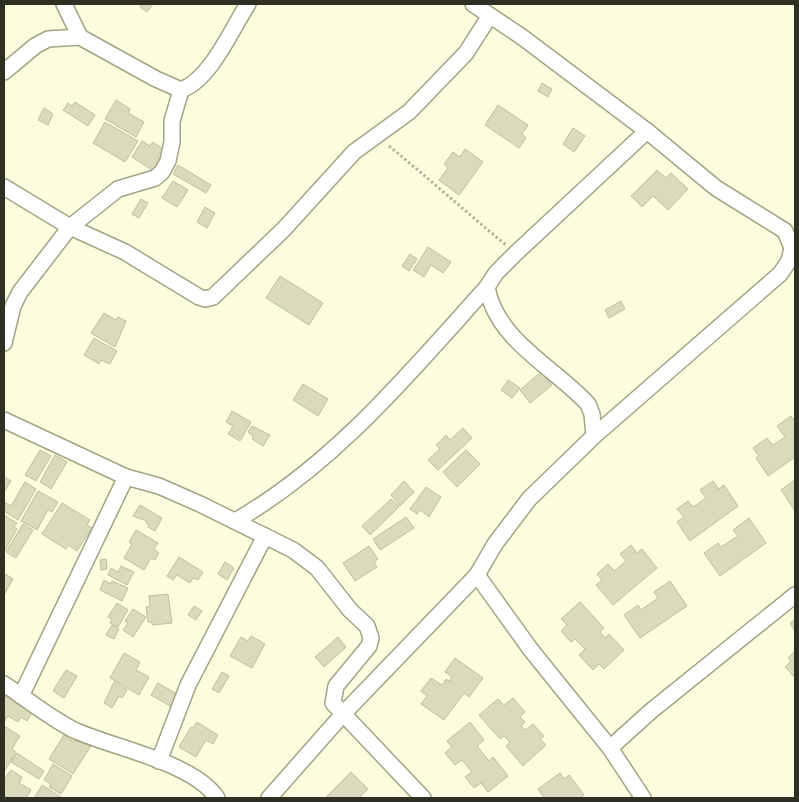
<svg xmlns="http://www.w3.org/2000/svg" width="799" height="802" font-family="'PT Sans Narrow',sans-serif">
<rect width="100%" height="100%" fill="#fcfdde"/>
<g fill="#dadabc" stroke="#bfc0a2">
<polygon points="142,4 153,4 147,12 140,7"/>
<polygon points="542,83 552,89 548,97 538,91"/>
<polygon points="116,100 130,109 128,113 144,122 136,137 105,119"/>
<polygon points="75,102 95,115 88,126 63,110 68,103 72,106"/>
<polygon points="498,105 528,125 522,134 526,138 519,148 485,125"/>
<polygon points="44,108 53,114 48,125 38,120"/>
<polygon points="105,122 138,141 125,162 93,143"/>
<polygon points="573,128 585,136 574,152 563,144"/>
<polygon points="142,141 150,146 153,142 163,149 158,157 165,162 158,174 132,157"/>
<polygon points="465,149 483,162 459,195 439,180 448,168 444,164 453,152 460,157"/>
<polygon points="178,165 211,185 206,193 173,174"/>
<polygon points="657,170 666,178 671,173 688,189 668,210 653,196 642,207 631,196"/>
<polygon points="173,181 188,190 177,207 162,198"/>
<polygon points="141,199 148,203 139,218 132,214"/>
<polygon points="205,207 215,213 207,228 197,222"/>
<polygon points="428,247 451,262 443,273 431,265 424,277 413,270"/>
<polygon points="410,254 417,259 409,271 402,266"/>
<polygon points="280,276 323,303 309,325 266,298"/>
<polygon points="621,301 625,309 609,318 605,310"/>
<polygon points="104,313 116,320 118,317 126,321 115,347 91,333"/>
<polygon points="94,338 117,351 110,364 101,360 99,364 84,355"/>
<polygon points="541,372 552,385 530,403 520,390"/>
<polygon points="508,380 520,388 512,398 501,390"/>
<polygon points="303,384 328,399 318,416 293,400"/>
<polygon points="232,411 251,422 240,441 228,434 233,426 226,422"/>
<polygon points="791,416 795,422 795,457 768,476 756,458 759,456 753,448 767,438 773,445 785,437 777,426"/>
<polygon points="252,426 270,435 263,446 252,439 253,436 248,432"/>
<polygon points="463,428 472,438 438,470 428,460 440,449 436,445 446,435 450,440"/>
<polygon points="40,450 51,456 36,481 25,475"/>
<polygon points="466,450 480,464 457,487 443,472"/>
<polygon points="55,455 67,462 51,489 40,482"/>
<polygon points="4,477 11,481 4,492"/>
<polygon points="795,480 795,511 781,490"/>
<polygon points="404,481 414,492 400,506 391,495"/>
<polygon points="713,481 719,489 724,485 738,506 690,541 677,522 684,517 677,509 688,501 693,507 706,498 700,490"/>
<polygon points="25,482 36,489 18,520 4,511 4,502 11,506"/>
<polygon points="426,487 441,497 429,517 420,510 417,514 410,509"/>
<polygon points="38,491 58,502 52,512 48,510 37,530 21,521"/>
<polygon points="391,499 399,507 370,535 362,526"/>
<polygon points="62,503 90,520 87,525 92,528 77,551 68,545 66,549 42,534"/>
<polygon points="140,505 162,518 155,531 148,527 149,525 146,523 147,521 133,516"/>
<polygon points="4,515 17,523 14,527 17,529 4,552"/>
<polygon points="406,517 414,528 380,550 373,539"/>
<polygon points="749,518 766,543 720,576 704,553 718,543 721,547 738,536 733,530"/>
<polygon points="23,524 33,530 16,558 6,552"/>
<polygon points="136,530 158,543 154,549 159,553 155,560 151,558 144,570 124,558 132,544 129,542"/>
<polygon points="631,545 637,553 642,549 657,568 613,605 596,585 602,580 597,574 608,564 614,571 626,561 620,554"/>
<polygon points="369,546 378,559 374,562 377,567 355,581 343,563"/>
<polygon points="179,557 203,572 198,580 193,578 190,583 177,575 173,580 167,576"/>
<polygon points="106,559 107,569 101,570 100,560"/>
<polygon points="225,562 234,568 227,580 218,574"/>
<polygon points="121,566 134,572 127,585 108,575 111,568 118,572"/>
<polygon points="4,573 13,579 4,595"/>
<polygon points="104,580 111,584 112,581 128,588 122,601 100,590"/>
<polygon points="670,581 687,606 640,638 624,615 638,605 641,610 658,598 654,592"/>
<polygon points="168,594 172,623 152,625 152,622 148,622 146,607 150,606 149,596"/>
<polygon points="580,602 604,628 600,632 605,638 609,634 624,650 604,669 599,664 593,670 579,655 585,649 575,639 571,642 561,631 567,625 561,619"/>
<polygon points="117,603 128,610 118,627 110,623 112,619 108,617"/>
<polygon points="194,606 202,611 196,620 188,615"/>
<polygon points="133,609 146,617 133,637 123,630 128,623 125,621"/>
<polygon points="795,619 795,631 790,623"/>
<polygon points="112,625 119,629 114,639 106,635"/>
<polygon points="251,636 265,644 252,668 230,656 241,637 248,641"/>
<polygon points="338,637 346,647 324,667 315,657"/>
<polygon points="795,651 795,678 785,667 791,661 788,658"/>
<polygon points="124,653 140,662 136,670 149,677 139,695 110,678"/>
<polygon points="455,658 483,678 469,697 464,693 444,720 421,704 427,696 421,691 431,678 442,685 446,679 449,681 452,677 445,672"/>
<polygon points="66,670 77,676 64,698 53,691"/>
<polygon points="222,672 229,676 219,693 212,689"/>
<polygon points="114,682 127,690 122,698 119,696 112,708 104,703"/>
<polygon points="158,683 177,694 170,706 151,695"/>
<polygon points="7,693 34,710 27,721 21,717 18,722 8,716 4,722 4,699"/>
<polygon points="513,698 525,712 520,717 525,722 521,726 526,730 533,724 544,736 540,739 546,745 523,766 506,746 510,742 504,736 500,739 479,715 498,699 504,705"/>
<polygon points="197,722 218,735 213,744 206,740 196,757 179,747 191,727 193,728"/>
<polygon points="470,722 484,740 477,746 489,761 493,757 508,776 488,792 481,783 474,788 465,777 472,772 462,760 455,765 445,753 452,747 447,741"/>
<polygon points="4,726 20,736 12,749 16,752 4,772"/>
<polygon points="64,735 74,742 77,737 91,746 73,774 49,759"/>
<polygon points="17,753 44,771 39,779 11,762"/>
<polygon points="53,764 72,776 61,794 49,787 51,784 44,780"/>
<polygon points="11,770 22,777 19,783 31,790 26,798 9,798 4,795 4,779"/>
<polygon points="351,772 368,789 359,798 325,798"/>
<polygon points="560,773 564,779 569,775 584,795 580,798 544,798 538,789"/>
<polygon points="42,785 61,797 60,798 34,798"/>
</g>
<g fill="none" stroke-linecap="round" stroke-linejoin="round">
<g stroke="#a3a386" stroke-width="18">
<g id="street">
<polyline points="64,4 80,37"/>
<path d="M4 72 35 46 48 39 80 37 156 79 181 90C211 79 231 30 248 4"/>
<polyline points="4,187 70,227 125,252 199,297 205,299 213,297 284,229 354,152 409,112 466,53 489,17"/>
<polyline points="4,343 13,306 20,292 70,227 118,189 155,178 162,172 168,161 172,142 172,121 181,90"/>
<polyline points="4,420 126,477 159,486 200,504 293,550 317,568 350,610 367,626 371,638 369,646 336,686 333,703 423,798"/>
<path d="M594 436 592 414 588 404C554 367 496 340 487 287L496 273 516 253 647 131"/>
<path d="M235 521C335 464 411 371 487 287"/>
<polyline points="477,575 531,650 610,748 643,798"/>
<path d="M4 684C27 699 50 718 74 730 113 748 193 762 217 798"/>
<polyline points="21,696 126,477"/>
<polyline points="610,748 651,711 795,595"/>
<polyline points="159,761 188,685 265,536"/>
<polyline points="269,798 344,713 477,575 495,544 529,499 594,436 780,274 789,261 792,248 785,231 716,188 647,131 522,37 473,4"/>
</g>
</g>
<path stroke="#b3b49b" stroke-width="3" stroke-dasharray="2.5 2.5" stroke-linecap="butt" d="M389 146C428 178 466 212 506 245"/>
<use href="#street" stroke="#fff" stroke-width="15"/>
</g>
<rect width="799" height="802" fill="none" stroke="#2f2f23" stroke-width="10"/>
</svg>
